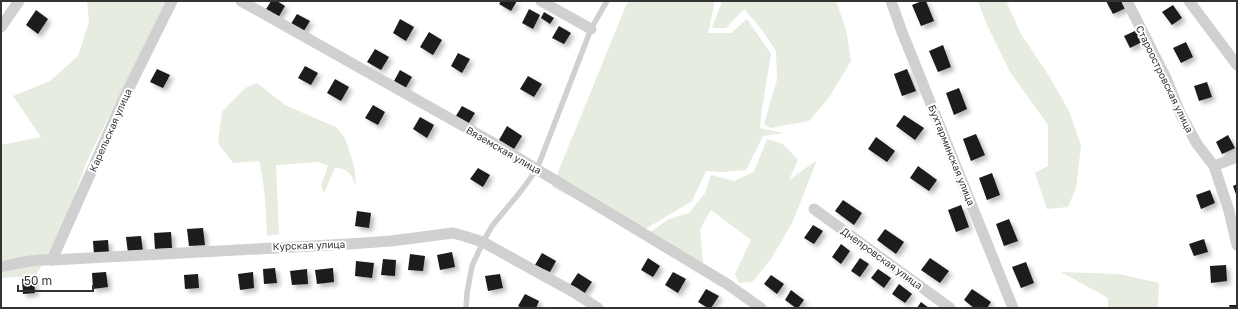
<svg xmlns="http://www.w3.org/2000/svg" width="1238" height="309" font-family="'Golos Text',sans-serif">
<defs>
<filter id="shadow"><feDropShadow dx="3.5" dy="3.5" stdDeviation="2" flood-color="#0004"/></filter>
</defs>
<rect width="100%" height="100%" fill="#fff"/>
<g fill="#e6ecdf">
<polygon points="87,1 166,1 87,161 57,243 35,276 1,278 1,145 41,137 13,96 50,81 78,56 89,22"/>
<polygon points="631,1 715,1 708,33 731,33 747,19 771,54 761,115 760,128 783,133 763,136 746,170 721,172 706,171 692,201 642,231 630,227 552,187 627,3"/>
<polygon points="722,1 836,1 846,29 851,61 828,99 809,121 770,128 764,124 777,80 776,51 762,30 744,9 726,28 712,28"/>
<polygon points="978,1 1006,1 1021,34 1049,76 1069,111 1081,145 1076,188 1068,207 1047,209 1035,173 1048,166 1048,125 1010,72 987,25"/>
<path d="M257 83 285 105 336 127 345 138 351 156 355 171 356 186C351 175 349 168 335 168L324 193 321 186 328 166 318 162 276 165 279 234 267 236C266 211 265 185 259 161L233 163 218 143 222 112 245 88Z"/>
<polygon points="767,139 783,144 798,160 789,180 817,160 793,221 771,259 752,282 739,283 735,274 751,240 711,210 700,229 704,270 646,235 669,219 689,213 705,193 711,175 734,181 754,172"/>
<polygon points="1061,272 1119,274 1159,283 1158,308 1108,308 1108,298"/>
</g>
<g fill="#1a1a1a" filter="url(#shadow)">
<polygon points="271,1 277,1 285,6 278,18 265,11"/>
<polygon points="501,1 517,1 511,11 499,4"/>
<polygon points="922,1 926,1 934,21 921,26 912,5"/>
<polygon points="1106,1 1122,1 1126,8 1113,14"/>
<polygon points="1173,5 1182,18 1172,25 1162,12"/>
<polygon points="529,9 540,15 533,29 522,23"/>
<polygon points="36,10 48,19 38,34 26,25"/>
<polygon points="544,12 554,18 550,24 541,18"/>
<polygon points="297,14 310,21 302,34 289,27"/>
<polygon points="400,19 414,27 406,41 393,33"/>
<polygon points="559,26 571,33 564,44 552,38"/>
<polygon points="1137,30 1142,42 1130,48 1124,36"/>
<polygon points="429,32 442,40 433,55 420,47"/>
<polygon points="1186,42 1193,57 1181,63 1173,48"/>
<polygon points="943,45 951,67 938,72 929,51"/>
<polygon points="375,49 389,57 381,70 367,62"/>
<polygon points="458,53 470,59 462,73 451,66"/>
<polygon points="305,66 318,73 311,85 298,78"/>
<polygon points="157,69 170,75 163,88 150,82"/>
<polygon points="907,69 916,91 902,96 894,74"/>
<polygon points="400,70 412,77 405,89 393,83"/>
<polygon points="528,76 542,84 534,97 520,89"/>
<polygon points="335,79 349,87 341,101 327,93"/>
<polygon points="1207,82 1212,97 1199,101 1194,86"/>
<polygon points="959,88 967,109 954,115 946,93"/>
<polygon points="373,105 385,112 378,125 365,118"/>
<polygon points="462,106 475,113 467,126 454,119"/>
<polygon points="904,115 924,128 915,140 896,126"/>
<polygon points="420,117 434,125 427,138 413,129"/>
<polygon points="507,126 522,136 514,149 499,140"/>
<polygon points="976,134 985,155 971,161 963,139"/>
<polygon points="1228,135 1235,148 1222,154 1216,142"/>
<polygon points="876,137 895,151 887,162 868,149"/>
<polygon points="918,166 937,180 929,191 910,178"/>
<polygon points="478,168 490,175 483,187 470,179"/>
<polygon points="992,173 1000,195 987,200 979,178"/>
<polygon points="1237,184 1237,197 1233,186"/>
<polygon points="1210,190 1215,203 1201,209 1196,195"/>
<polygon points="843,200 862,213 854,225 835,211"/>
<polygon points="961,205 969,227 956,232 948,210"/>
<polygon points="357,211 371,213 369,228 355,226"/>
<polygon points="1009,219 1018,241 1004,246 996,224"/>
<polygon points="813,225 823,231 814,244 804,238"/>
<polygon points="203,228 205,245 189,246 187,229"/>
<polygon points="885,229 904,242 896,254 877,240"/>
<polygon points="171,232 172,248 155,249 154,233"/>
<polygon points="141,236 143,252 128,253 126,237"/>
<polygon points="1204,239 1208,252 1194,256 1189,244"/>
<polygon points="108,240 109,254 94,255 93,241"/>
<polygon points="841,244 850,251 841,264 832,257"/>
<polygon points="452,252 455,267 440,270 437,255"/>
<polygon points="542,253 556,261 550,272 535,265"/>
<polygon points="410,254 425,256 423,271 408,270"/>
<polygon points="648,258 660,266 653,277 641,270"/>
<polygon points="860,258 869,264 860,277 851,271"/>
<polygon points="930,258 949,271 940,283 921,270"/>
<polygon points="383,259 396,260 395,276 381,275"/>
<polygon points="356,261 374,263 372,278 355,276"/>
<polygon points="1026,262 1034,283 1021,288 1012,267"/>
<polygon points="1226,265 1227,281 1211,283 1210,266"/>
<polygon points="275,268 277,283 264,284 263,269"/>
<polygon points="333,268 334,282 317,284 315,270"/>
<polygon points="307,269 308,284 292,285 290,271"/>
<polygon points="878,269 891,278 884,288 871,278"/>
<polygon points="106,272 108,287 93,289 92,273"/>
<polygon points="253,272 254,288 240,290 238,274"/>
<polygon points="673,272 686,279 678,293 665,285"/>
<polygon points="578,273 592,282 584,294 570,285"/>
<polygon points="198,274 199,288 185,289 184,275"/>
<polygon points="500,274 503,288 488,291 485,276"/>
<polygon points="771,275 784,284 777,294 764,284"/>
<polygon points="34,278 35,293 23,294 22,279"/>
<polygon points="899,284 912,294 905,303 892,294"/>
<polygon points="706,289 719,296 711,308 708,308 698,302"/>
<polygon points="972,289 991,302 987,308 974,308 964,300"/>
<polygon points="791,290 804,300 798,308 796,308 785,300"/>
<polygon points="525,294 539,301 536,308 522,308 518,306"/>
<polygon points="921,302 929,308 917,308"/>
<polygon points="1229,305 1237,305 1237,308 1230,308"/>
</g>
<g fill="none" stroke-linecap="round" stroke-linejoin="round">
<polyline stroke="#d0d0d0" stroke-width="5.5" points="466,308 467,293 472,266 483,242 492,226 521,191 537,169 591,29 607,1"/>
<g stroke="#d0d0d0" stroke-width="11">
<polyline points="241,1 490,141 727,284 761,308"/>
<polyline points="541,1 591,29"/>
<polyline points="891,1 902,32 1013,308"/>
<polyline points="1127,1 1166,78 1181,115 1197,144 1214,166 1229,211 1237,245"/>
<polyline points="1189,1 1237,65"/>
<polyline points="1,27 19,1"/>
<polyline points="1214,166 1237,157"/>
<polyline points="814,209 950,308"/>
<polyline points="52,260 123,100 172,1"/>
<path d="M1 267C18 263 34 259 52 260L349 244 391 241 453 233 464 236 483 242 575 293 598 308"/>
</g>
</g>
<g text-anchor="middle" stroke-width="4" stroke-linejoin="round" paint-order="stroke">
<g font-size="10" fill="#333" stroke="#fff">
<text transform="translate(1165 79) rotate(64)" y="4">Староостровская улица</text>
<text transform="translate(110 130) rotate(-66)" y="4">Карельская улица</text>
<text transform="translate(504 150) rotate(30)" y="4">Вяземская улица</text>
<text transform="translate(952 155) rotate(68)" y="4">Бухтарминская улица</text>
<text transform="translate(309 245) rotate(-2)" y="4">Курская улица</text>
<text transform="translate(882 258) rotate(36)" y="4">Днепровская улица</text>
</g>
</g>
<rect width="1238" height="309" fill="none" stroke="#333333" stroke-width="4"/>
<path d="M18 285v6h75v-6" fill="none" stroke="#333333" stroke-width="2"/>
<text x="24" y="285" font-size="12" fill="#333333" stroke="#ffffff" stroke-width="3" paint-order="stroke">50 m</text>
</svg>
